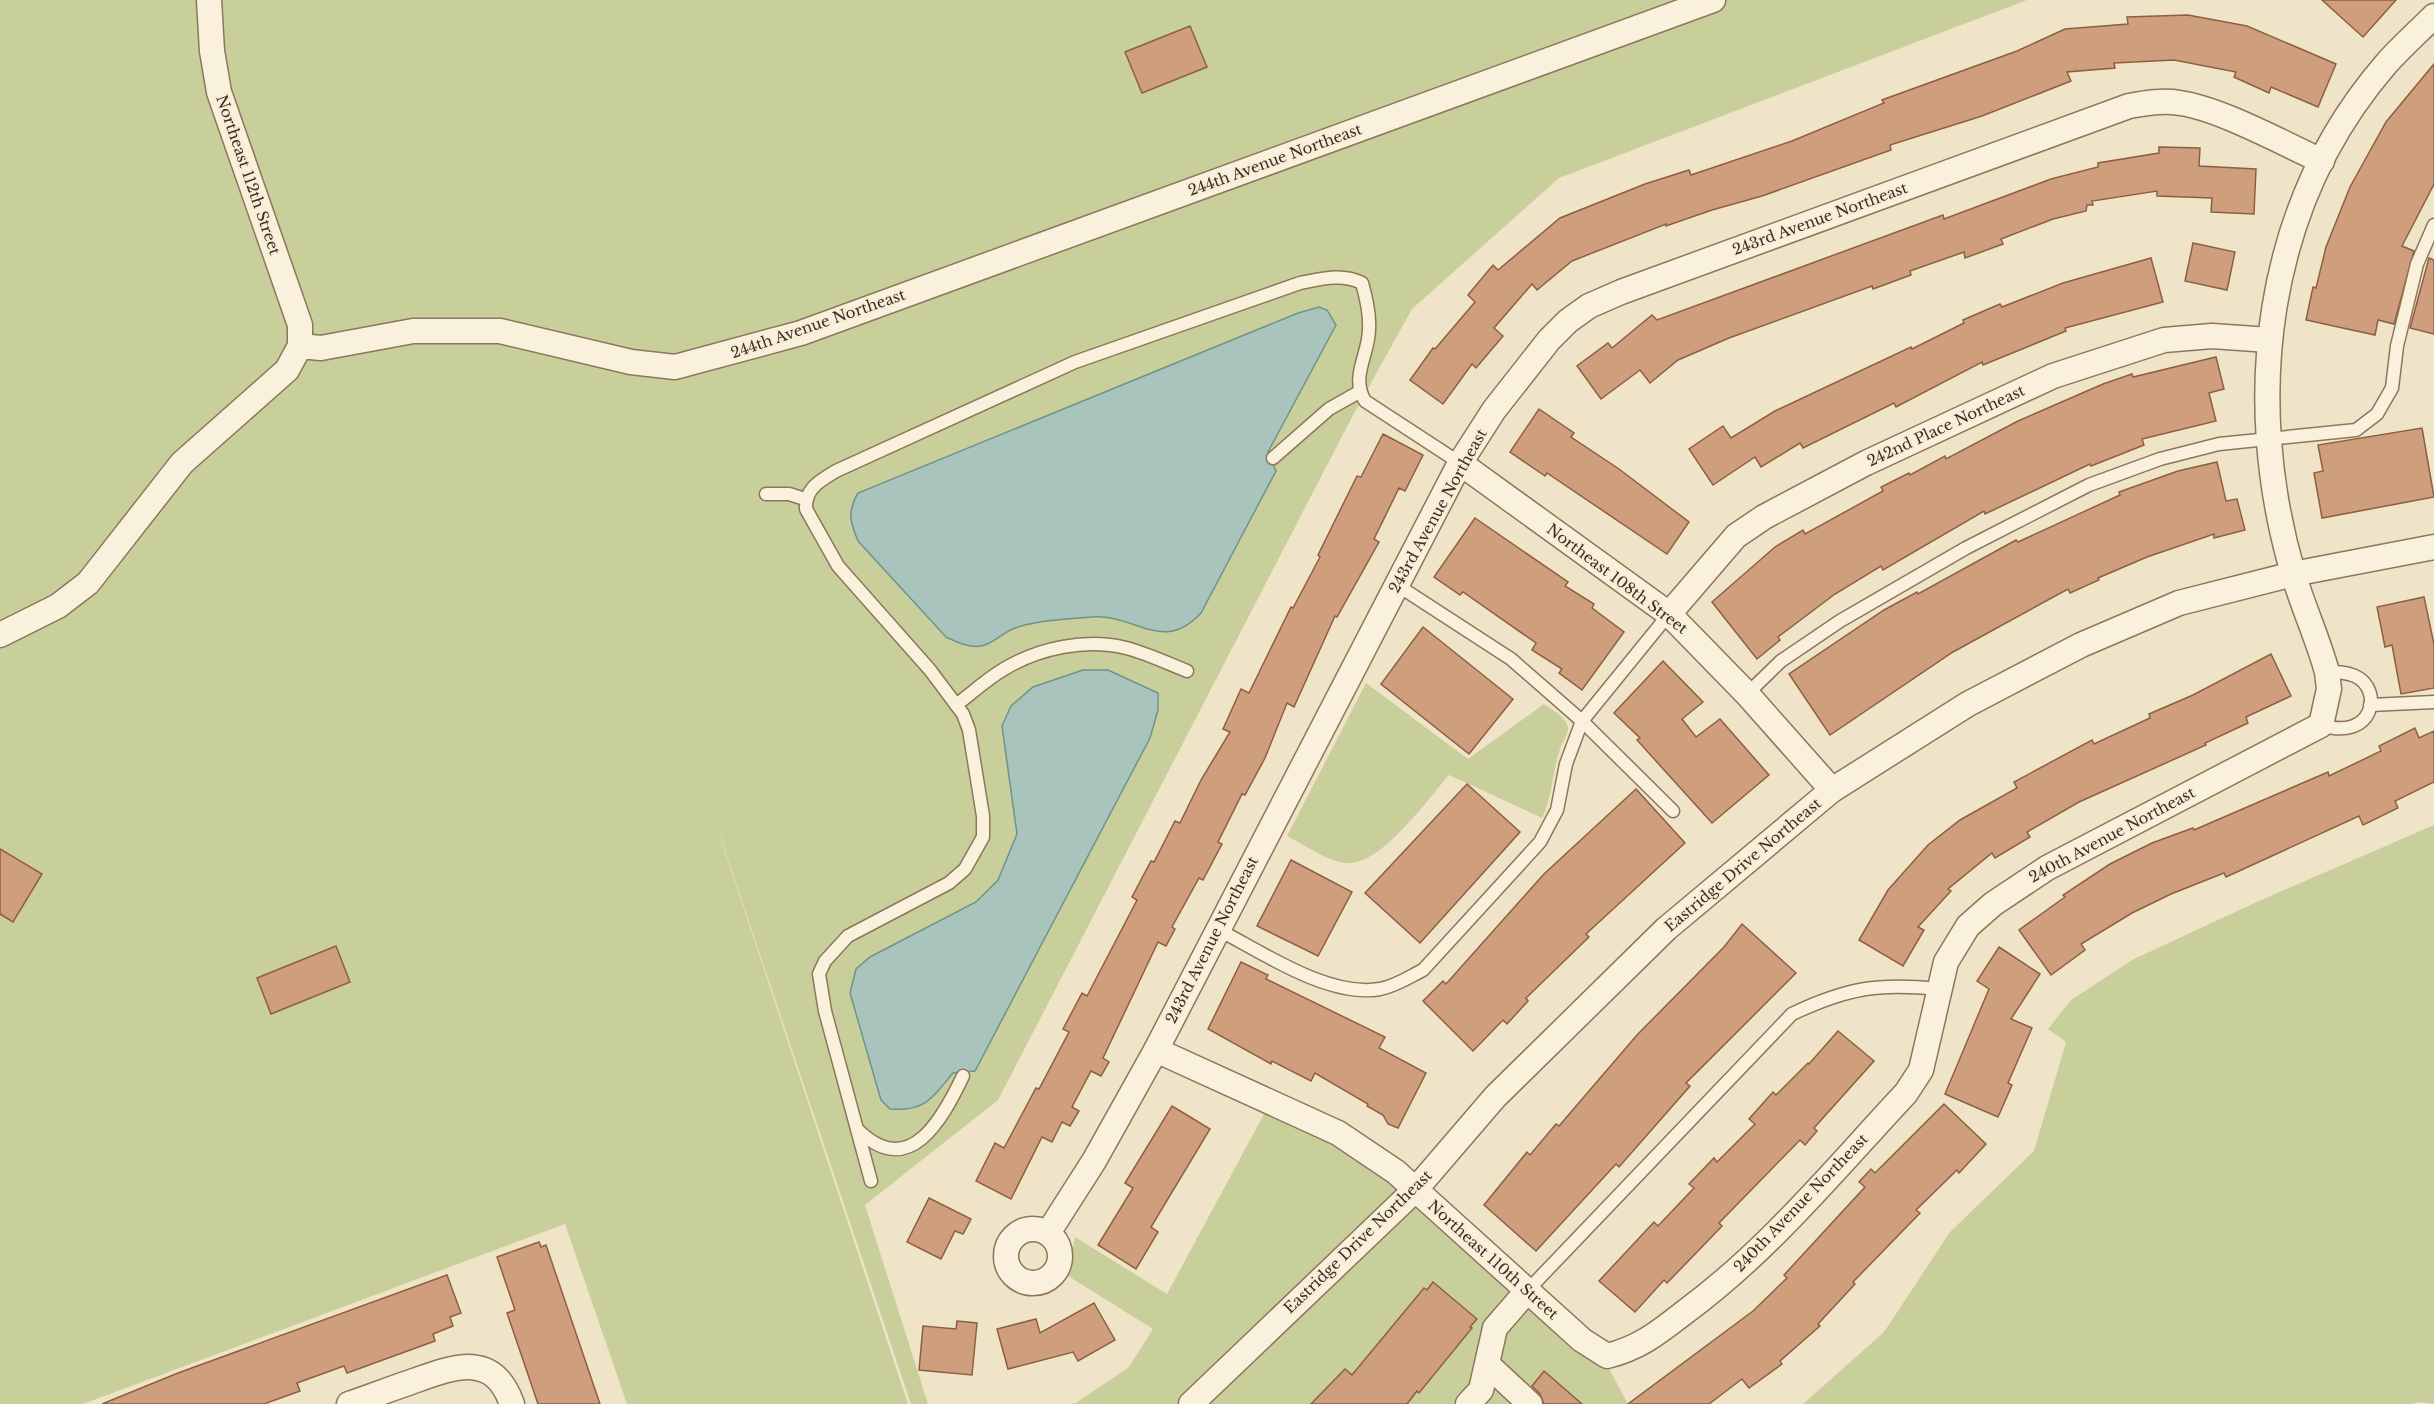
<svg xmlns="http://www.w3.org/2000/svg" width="2434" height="1404" font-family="'Libre Baskerville',serif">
<rect width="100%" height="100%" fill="#f0e4c8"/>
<g fill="#c9cf9b">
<polygon points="0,0 2027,0 1559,178 1412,309 1351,419 998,1100 865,1205 928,1404 911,1404 695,761 908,1404 627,1404 565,1224 83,1404 0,1404"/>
<path d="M1366 683 1468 759 1544 704C1551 709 1566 717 1568 727 1569 734 1562 742 1560 749 1552 772 1553 796 1542 818L1449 775C1428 799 1380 867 1346 863 1326 861 1305 845 1287 836Z"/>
<polygon points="2434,825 2434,1404 2419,1402 2412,1404 1803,1404 1884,1332 1950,1232 2034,1151 2066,1042 2048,1029 2071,1000 2132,960 2261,900"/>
<polygon points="1271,1101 1338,1133 1600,1352 1628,1404 1068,1404 1076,1403 1129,1367 1153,1329 1068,1276 1075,1237 1167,1294"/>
</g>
<g fill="#a9c4bc" stroke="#6f938a" stroke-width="1.5">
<path d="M1319 307 1327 310 1336 325 1268 452 1276 471 1201 613C1162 655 1136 613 1091 617 1067 619 1041 620 1018 627 1005 630 994 644 981 646 969 648 957 642 946 637L858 541C850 522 847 512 858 493L1298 313Z"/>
<path d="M1083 670H1108L1158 693V710L1150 738 975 1071 953 1073C932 1098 925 1112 890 1109L881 1100 850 993 856 969 870 957 976 902 998 880 1017 834 1002 726 1011 706 1033 687Z"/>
</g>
<g fill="#cf9f7d" stroke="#8d5f41" stroke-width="1.5">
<polygon points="2322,0 2396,0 2363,37"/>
<polygon points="2188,15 2247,26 2336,64 2318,107 2271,87 2269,93 2234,77 2236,72 2174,60 2114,63 2115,68 2067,72 2071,81 1982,116 1890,145 1891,150 1762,196 1712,210 1666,226 1666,224 1572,261 1537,290 1532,284 1494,328 1503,336 1476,368 1472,364 1443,404 1410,380 1433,348 1435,349 1475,302 1468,295 1493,265 1498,270 1560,218 1645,184 1689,170 1691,175 1792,141 1884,103 1882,100 2017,51 2065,29 2128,24 2127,17"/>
<polygon points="1190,26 1207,67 1142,93 1125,52"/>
<polygon points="2434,64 2434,184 2402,246 2414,251 2394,324 2378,320 2375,335 2306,320 2313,287 2316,288 2326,247 2350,187 2386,122"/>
<polygon points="2159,147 2200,148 2199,166 2256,169 2254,214 2211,212 2212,198 2157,196 2157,191 2092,201 2093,205 2087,205 2086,211 2053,219 2001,239 2003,244 1965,258 1964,252 1910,271 1911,275 1873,289 1872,286 1729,338 1678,360 1650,383 1640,370 1601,399 1577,366 1608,343 1612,348 1652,315 1657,320 1943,215 1944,219 2051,179 2098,167 2098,163 2159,153"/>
<polygon points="2193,243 2235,252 2227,290 2185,281"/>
<polygon points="2151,258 2163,302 2065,328 2066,331 1983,365 1982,362 1896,407 1894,403 1803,448 1800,443 1761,467 1755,457 1713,485 1689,449 1723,426 1731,438 1775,411 1911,347 1912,349 1964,323 1963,320 2000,304 2002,307 2063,283"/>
<polygon points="2429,258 2434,260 2434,334 2410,328"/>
<polygon points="2216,357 2224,389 2209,393 2216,421 2142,439 2144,445 2091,466 2090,464 1985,514 1984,511 1883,570 1881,566 1835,594 1778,637 1780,640 1757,659 1712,602 1775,547 1803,530 1805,534 1883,491 1881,487 1909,473 1910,475 1945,456 1946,459 2018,421 2103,384 2132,374 2133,377"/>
<polygon points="1539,409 1574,433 1571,437 1619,469 1689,522 1667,554 1547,473 1545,476 1510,452"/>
<polygon points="2422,428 2434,497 2322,518 2314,473 2323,471 2318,445"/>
<polygon points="1383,434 1423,455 1405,491 1399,488 1374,539 1379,542 1337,617 1335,616 1294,707 1287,703 1265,758 1245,795 1242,794 1218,842 1222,844 1203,880 1199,878 1172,927 1175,929 1166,946 1158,942 1103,1058 1109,1062 1101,1076 1091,1071 1072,1107 1079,1111 1070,1126 1062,1122 1052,1142 1042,1137 1011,1199 976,1181 995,1143 1004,1148 1036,1088 1039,1089 1069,1032 1063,1029 1082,993 1087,996 1137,900 1132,897 1151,861 1154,862 1175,821 1180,823 1201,780 1230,732 1223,729 1241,689 1249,693 1291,607 1293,608 1320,557 1318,555 1357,476 1361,477"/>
<polygon points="2217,462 2226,501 2237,499 2245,530 2214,538 2214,534 2147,557 2098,578 2099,580 2070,593 2068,589 1953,652 1830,735 1789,674 1884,610 1917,592 1918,594 2016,540 2018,542 2120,495 2119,492 2178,471"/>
<polygon points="1475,518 1568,582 1565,586 1594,604 1592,608 1624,632 1582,690 1559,673 1562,669 1532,650 1536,643 1463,592 1460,595 1434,577"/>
<polygon points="2424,597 2434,644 2434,688 2401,694 2392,645 2385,647 2377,607"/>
<polygon points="1423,627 1513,699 1469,754 1381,684"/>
<polygon points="2271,654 2291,696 2246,717 2248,723 2205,743 2206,745 2079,802 2027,832 2030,837 1995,858 1992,853 1948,889 1951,891 1918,927 1924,930 1903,966 1859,940 1888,890 1928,845 1960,820 2017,788 2014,782 2092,740 2094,744 2150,718 2149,714 2193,695"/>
<polygon points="1663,661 1703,702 1682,719 1696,737 1720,719 1769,775 1712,823 1637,740 1640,738 1614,713"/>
<polygon points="2415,728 2419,738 2434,731 2434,782 2395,801 2398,808 2363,825 2359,816 2226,877 2224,873 2171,894 2132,913 2081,944 2085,950 2051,975 2019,930 2065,897 2063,895 2110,864 2152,843 2193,828 2194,830 2328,772 2329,776 2381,751 2379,746"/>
<polygon points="1467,784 1520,832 1420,943 1365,893"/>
<polygon points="1636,789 1685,843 1586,934 1589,937 1526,998 1528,1001 1507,1024 1503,1020 1473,1051 1423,1001 1443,981 1446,984 1544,874"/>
<polygon points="0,849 42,874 13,922 0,914"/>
<polygon points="1291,860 1352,892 1318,956 1257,926"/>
<polygon points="1742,924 1796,973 1686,1083 1690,1086 1619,1167 1616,1164 1536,1251 1484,1205 1527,1152 1530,1155 1556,1124 1559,1126 1637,1035 1724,947"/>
<polygon points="336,946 350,982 271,1014 257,978"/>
<polygon points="1999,947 2040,974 2011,1019 2032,1028 2008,1083 2012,1085 1998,1117 1945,1094 1989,989 1977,981"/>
<polygon points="1241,962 1268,975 1266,979 1385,1037 1379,1048 1426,1073 1398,1128 1388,1124 1383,1115 1367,1106 1368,1104 1315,1073 1311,1081 1272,1061 1271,1064 1208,1029"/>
<polygon points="1838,1031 1874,1061 1814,1128 1817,1131 1805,1145 1800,1140 1719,1223 1722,1226 1698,1251 1667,1283 1664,1280 1635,1312 1599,1281 1654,1222 1658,1226 1694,1188 1689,1184 1714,1158 1717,1162 1755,1124 1749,1119 1773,1092 1776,1095 1808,1063 1809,1064"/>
<polygon points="1944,1104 1986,1144 1959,1173 1957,1170 1916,1210 1920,1213 1853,1282 1855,1284 1818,1324 1820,1326 1780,1361 1782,1364 1749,1388 1742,1379 1709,1404 1628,1404 1753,1311 1787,1278 1784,1275 1865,1187 1859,1182 1871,1169 1875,1173"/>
<polygon points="1172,1106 1210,1129 1151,1227 1158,1232 1136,1269 1098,1245 1133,1188 1125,1183"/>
<polygon points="929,1198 971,1219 963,1234 955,1231 941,1259 907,1242"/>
<polygon points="539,1242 541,1247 546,1245 600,1404 538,1404 507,1313 515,1310 497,1257"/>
<polygon points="447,1275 461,1313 450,1317 453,1326 433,1334 435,1341 347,1373 344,1366 297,1383 300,1391 264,1404 102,1404 178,1373"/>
<polygon points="1433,1282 1477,1319 1470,1327 1472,1328 1419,1393 1417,1391 1407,1404 1311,1404 1345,1369 1352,1375 1424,1288 1427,1290"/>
<polygon points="1094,1303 1115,1340 1078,1361 1073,1352 1008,1369 997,1329 1036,1319 1040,1333"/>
<polygon points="957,1321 977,1323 972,1375 919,1370 923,1326 956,1329"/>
<polygon points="1544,1371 1582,1404 1544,1404 1540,1394 1532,1386"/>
</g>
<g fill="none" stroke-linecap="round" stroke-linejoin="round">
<g stroke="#8d765c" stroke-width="15">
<g id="lane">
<polyline points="1273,458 1329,409 1359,392"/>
<polyline points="766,494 789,494 805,499"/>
<polyline points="1397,585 1511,659 1582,721 1673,811"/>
<polyline points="1747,694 1781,661 1840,621 1966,548 2089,485 2160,459 2219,444 2356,430 2377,414 2392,388 2397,346 2417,264 2434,225"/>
<path d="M956 705C972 693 987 679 1004 669 1039 648 1086 638 1126 648 1146 653 1167 663 1187 671"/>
<polyline points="2370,705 2434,702"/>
<path d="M2321 725C2374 742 2384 689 2355 676 2346 672 2337 672 2327 672"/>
<path d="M1217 929C1262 952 1328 998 1380 989 1396 986 1409 977 1423 970L1540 842 1557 810 1566 764 1582 721 1669 614"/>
<path d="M857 1129C909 1181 942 1120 963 1076"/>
<path d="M871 1181 825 1011 819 974 825 961 848 936 949 883 965 869 983 837V816L969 730 963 714 930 670 838 566 806 509C805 488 820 481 836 471L1075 362 1300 283C1321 279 1342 273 1362 283 1366 297 1370 314 1369 329 1369 355 1350 376 1365 401L1460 463"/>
<path d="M1527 1291 1792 1014C1847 988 1877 983 1938 989"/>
</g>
</g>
<g stroke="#8d765c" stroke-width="27">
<g id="street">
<polyline points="209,0 212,51 219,92 300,325 300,346"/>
<polyline points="1460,463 1669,614 1747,694 1832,790"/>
<polyline points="1669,614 1736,536 1764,517 1866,463 2053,376 2164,340 2212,336 2269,340"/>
<polyline points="0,635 58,606 88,583 182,463 287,370 300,346 321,348 413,331 500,331 631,362 675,367 801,333 1713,0"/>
<path d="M1156 1050 1338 1133 1396 1172 1582 1340 1607 1356C1640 1348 1659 1332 1685 1312 1769 1250 1835 1169 1906 1093L1921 1070 1946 962 1968 926 1993 904 2047 868 2321 725 2329 689 2327 672C2318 639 2303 607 2293 573 2242 399 2264 205 2386 64 2401 47 2418 32 2434 16"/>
<circle cx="1033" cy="1256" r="27"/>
<path d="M1048 1233 1094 1161 1156 1050 1460 463 1494 410 1549 340 1568 321 1589 306 1621 292 2129 106C2146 103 2163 100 2180 103 2221 109 2282 143 2322 161"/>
<polyline points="1488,1365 1530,1404"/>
<path d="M349 1404C370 1397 390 1389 411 1382 453 1367 493 1350 512 1404"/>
<polyline points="1191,1404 1416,1189 1495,1097 1666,929 1832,790 1968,704 2081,645 2179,603 2293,574 2434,547"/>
<polyline points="1468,1404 1481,1390 1495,1328 1527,1291"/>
</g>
</g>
<use href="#lane" stroke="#faf1dc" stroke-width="12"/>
<use href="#street" stroke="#faf1dc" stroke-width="24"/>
</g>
<g text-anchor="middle" stroke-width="4.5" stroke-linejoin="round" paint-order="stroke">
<g font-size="15" fill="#3d2e20" stroke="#f7eed8">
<text transform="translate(1275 160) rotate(-20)" y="5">244th Avenue Northeast</text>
<text transform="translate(248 175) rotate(71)" y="5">Northeast 112th Street</text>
<text transform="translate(1820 219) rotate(-20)" y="5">243rd Avenue Northeast</text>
<text transform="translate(818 324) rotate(-19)" y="5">244th Avenue Northeast</text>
<text transform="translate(1946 426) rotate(-25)" y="5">242nd Place Northeast</text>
<text transform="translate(1438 511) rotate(-61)" y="5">243rd Avenue Northeast</text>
<text transform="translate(1617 579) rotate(37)" y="5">Northeast 108th Street</text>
<text transform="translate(2112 835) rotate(-28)" y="5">240th Avenue Northeast</text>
<text transform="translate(1743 865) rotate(-40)" y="5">Eastridge Drive Northeast</text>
<text transform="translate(1212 940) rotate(-63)" y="5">243rd Avenue Northeast</text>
<text transform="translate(1801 1203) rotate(-46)" y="5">240th Avenue Northeast</text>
<text transform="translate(1358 1242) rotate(-44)" y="5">Eastridge Drive Northeast</text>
<text transform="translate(1493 1260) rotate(42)" y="5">Northeast 110th Street</text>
</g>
</g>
</svg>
